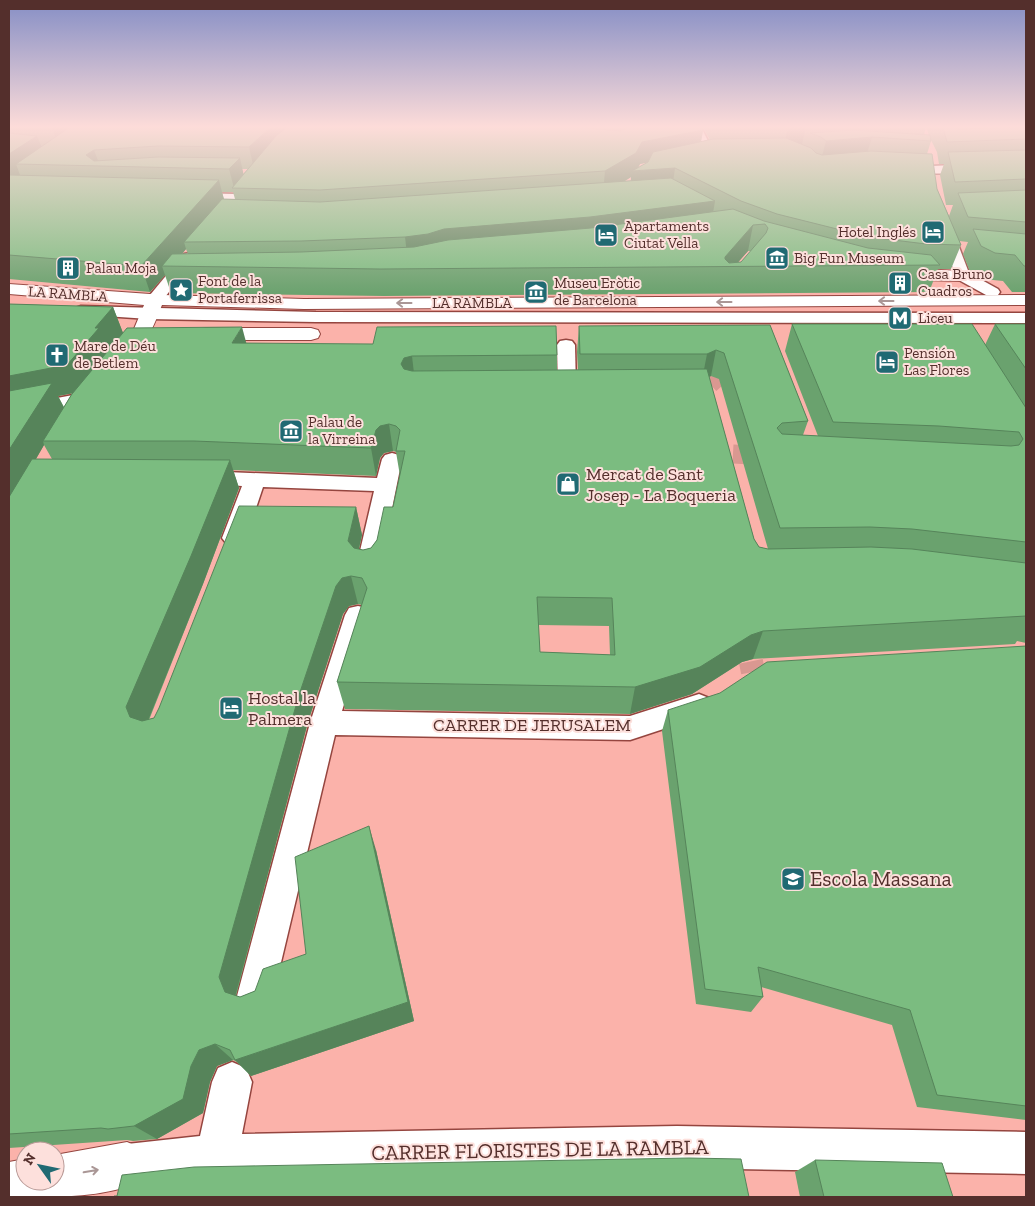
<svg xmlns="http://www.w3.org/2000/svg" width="1035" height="1206" font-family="'Zilla Slab',serif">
<rect width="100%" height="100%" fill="#fbb2aa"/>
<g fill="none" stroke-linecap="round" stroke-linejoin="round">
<g stroke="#da9891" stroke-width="19" stroke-dasharray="19 9" stroke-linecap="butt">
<polyline points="710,384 719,376 715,350"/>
<polyline points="733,454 774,456"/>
</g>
<polyline stroke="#da9891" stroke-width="24" stroke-dasharray="24 12" stroke-linecap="butt" points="744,626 753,672"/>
<g stroke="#95453f" stroke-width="3">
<g id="pedestrian">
<polygon points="691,127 701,127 715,155 713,157 705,157"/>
<path d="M1026 162V170C1006 170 905 179 895 168L901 164 931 166Z"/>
<polygon points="189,193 239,194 245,198 239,202 184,200 183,197"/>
<polygon points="944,222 951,226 969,273 998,289 1000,292 998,295 986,295 957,279 937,226"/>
<polygon points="189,253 194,254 196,257 162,301 150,301 148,298 150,295 184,254"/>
<polygon points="81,306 316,312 1026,313 1026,323 316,322 149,319 75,314 73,311 75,308"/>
<polygon points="566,340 572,341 575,345 576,390 574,394 567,396 560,394 558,390 557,345 560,341"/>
<polygon points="89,392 96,394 98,398 96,402 9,419 9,407"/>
<polygon points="392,453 399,455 402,459 380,568 376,574 368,576 360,574 356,568 374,491 263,487 246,538 242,543 234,546 226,543 222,538 242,486 194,483 191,478 194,473 202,471 377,478 382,459 385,455"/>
<polygon points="358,606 367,608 371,615 342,711 630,716 699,694 709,698 713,706 709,714 630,740 335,735 273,996 268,1009 255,1014 242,1009 237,996 310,723 345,615 349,608"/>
<polygon points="232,1062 246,1068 252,1082 242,1134 677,1126 1026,1132 1026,1174 677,1168 217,1176 127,1186 112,1180 106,1165 112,1150 127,1144 200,1136 212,1082 218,1068"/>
</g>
</g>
<g stroke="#95453f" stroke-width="2">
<g id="minor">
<polygon points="898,268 962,271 968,272 970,276 968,280 962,281 917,280 892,277 890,273 892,269"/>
<path d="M9 284 150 294 156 293 163 295 304 299 1026 295V305L304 309 162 305C154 324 140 367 114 360L111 356 131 336 144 305 9 294Z"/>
<polygon points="206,328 311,328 318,330 320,334 318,338 311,340 206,340 199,338 197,334 199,330"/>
<path d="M127 1142 143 1149 150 1165 143 1181C100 1199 54 1197 9 1197V1162L25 1159V1181H55V1155Z"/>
</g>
</g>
<use href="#pedestrian" fill="#fff" fill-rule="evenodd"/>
<use href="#minor" fill="#fff" fill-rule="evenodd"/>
</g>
<g fill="#6aa26e" fill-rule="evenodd">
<path d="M9 127H701L703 130 701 142 710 140 703 127H1026V292H1012L1003 281 983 279 970 272 963 254 968 242 959 241 961 245 951 269H938L929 292 384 296 171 293 165 275 150 292 9 279ZM926 127 929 135H924ZM930 138 937 152 939 164H944L940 175 946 205H953L949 216 937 189 927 154 931 141ZM648 162 638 168 640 164ZM242 169H248L243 174ZM631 177V181H625ZM222 192H233L235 199H224ZM186 249 188 254H182ZM748 251H751L741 262H738Z"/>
<path d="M9 304 113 307 123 333 246 343 557 355V370H578L577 352 579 326 770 325 808 421 803 435 818 436 785 351 792 324 985 345 995 324H1026V643L1017 641 1015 644 753 659 742 662 692 694 630 714 345 709 337 682 362 605 358 604 349 606 343 614 308 722 236 996 240 997 255 991 306 954 376 850 414 1021 251 1076 237 1062 233 1060 217 1066 210 1082 203 1113 157 1139 133 1141 127 1140 9 1148ZM711 376 719 379 768 549 759 547 754 539 709 377ZM72 393 64 407 58 396ZM44 445 52 459H36ZM393 451 396 452 400 476 393 507 377 540 371 548 363 550 359 549 362 535 356 507 154 718 149 720 203 584 239 488 233 470 376 476 380 458 384 453ZM538 625 609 626 610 655 540 652Z"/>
<polygon points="1026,646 1026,1120 917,1107 892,1025 761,987 763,997 751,1012 696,1004 662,731 668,710"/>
<polygon points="815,1160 953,1197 800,1197 795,1172"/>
</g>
<g fill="#56845a">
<polygon points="52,127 89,127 59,147"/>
<polygon points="271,127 297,127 254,169 249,147"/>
<polygon points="792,127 806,127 802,144 783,149 788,128"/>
<polygon points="703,130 699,152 640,164 636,171 675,168 672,189 630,193 631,177 603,194 605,171 642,142"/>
<polygon points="37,136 46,157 16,164 20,175 9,183 9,153"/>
<polygon points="872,137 865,160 820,164 826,141"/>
<polygon points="94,150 100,166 86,155"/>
<polygon points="240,158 245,181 234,188 229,169"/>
<polygon points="219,180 225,204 184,242 186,249 172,266 162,266 165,275 150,292 141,266"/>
<polygon points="715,201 711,225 408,262 405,237 444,229"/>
<polygon points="753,225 748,251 734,267 723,267 725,257"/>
<polygon points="113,307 123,333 80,392 58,396 65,410 43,441 44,445 9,505 9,376 95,328"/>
<polygon points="242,327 249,353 232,343"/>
<polygon points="716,350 711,376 702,380 707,354"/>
<polygon points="412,356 415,382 407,384 401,364 404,358"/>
<polygon points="389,424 393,451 384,453 380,458 376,476 371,448 376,430 380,426"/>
<polygon points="230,460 239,488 203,584 143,733 130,717 126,707"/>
<polygon points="356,507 362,535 354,569 348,541"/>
<polygon points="351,576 358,604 349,606 343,614 308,722 235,997 225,992 219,977 299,695 336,586 342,578"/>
<polygon points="763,631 753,659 742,662 692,694 630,714 635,687 751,635"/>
<polygon points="369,826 376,850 414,1021 251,1076 235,1060 408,1002"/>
<polygon points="215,1044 233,1060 217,1066 210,1082 203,1113 157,1139 134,1126 191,1066 199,1050"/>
</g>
<g fill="#7bbc80" stroke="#56845a" fill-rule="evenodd">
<polygon points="70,127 271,127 249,147 158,146 94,150 86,155 94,161 158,157 240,158 229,169 16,164"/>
<polygon points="287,127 578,127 620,131 628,127 627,127 701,127 703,130 642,142 636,153 605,171 320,190 232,188 276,136"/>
<polygon points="717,127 792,127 788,128 718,128"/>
<polygon points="942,127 953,127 958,129 1026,127 1026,139 947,142 944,131"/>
<polygon points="853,130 930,135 931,141 872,137 826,141 821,137 810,133"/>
<polygon points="9,133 37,136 9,154"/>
<polygon points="786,138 811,148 816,153 822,155 871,151 932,154 937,189 961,245 926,244 869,237 777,214 741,201 675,168 632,171 648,162 653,152 713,139"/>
<polygon points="1026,150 1026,179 955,182 948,152"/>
<polygon points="9,175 219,180 141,266 9,255"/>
<polygon points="671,178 715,201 590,217 444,229 428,234 405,237 301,241 184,242 222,199 320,202"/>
<polygon points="1026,190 1026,222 968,217 958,193"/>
<path d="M733 209 764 221 868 248 931 255 940 265 380 269 162 266 172 254 301 252 414 247 448 240 591 228ZM765 224 768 228 766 233 741 262 729 263 725 259V257L753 225Z"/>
<polygon points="973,229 1026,234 1026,266 1024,266 1015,255 995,253 981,246"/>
<polygon points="9,304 113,307 95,328 99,328 67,365 9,376"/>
<polygon points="792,324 972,324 1026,408 1026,542 912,529 870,527 780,528 724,353 716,350 707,354 580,354 579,326 770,325 808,421 782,423 777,428 782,434 1011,446 1019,445 1023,439 1019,432 939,426 833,422"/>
<polygon points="995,324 1026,324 1026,369"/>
<path d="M556 326 557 355 412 356 404 358 401 364 404 369 412 371 707 369 754 539 759 547 768 549 871 547 912 549 1026 563V616L763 631 751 635 700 667 635 687 337 682 367 588 362 578 351 576 342 578 336 586 299 695 219 977 225 992 240 997 255 991 263 969 306 954 295 857 369 826 408 1002 235 1060 230 1050 215 1044 199 1050 191 1066 183 1099 134 1126 108 1129 101 1128 9 1134V497L32 459 230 460 191 556 126 707 130 717 142 721 154 718 159 708 239 506 356 507 348 541 354 548 363 550 371 548 377 540 384 507H393L405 451H396L400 430 396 426 389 424 380 426 376 430 371 448 194 441H43L72 394 127 328 242 327 232 343 373 344 377 327ZM537 597 612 598 615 655 540 652Z"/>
<polygon points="52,383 9,450 9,391"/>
<polygon points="1026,646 1026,1106 937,1095 910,1010 758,967 763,997 705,989 668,710 720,693 767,662"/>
<polygon points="689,1158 741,1159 749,1197 114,1197 114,1196 117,1196 122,1175 194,1167"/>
<polygon points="815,1160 942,1163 953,1197 824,1197"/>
</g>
<defs><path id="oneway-shaft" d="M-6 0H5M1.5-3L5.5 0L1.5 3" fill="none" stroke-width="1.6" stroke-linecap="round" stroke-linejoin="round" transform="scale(1.25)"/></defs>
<g stroke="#aa9796">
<use href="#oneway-shaft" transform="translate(886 301) rotate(180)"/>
<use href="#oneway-shaft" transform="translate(724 302) rotate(180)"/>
<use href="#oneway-shaft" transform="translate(404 303) rotate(180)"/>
<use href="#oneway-shaft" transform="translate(91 1171) rotate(-10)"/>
</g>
<linearGradient id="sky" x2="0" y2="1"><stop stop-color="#858ec5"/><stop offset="0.43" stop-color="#fddcd9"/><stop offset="1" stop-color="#fddcd9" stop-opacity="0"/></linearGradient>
<rect width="1035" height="295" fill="url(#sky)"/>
<defs>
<g id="hotel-square" transform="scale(1.25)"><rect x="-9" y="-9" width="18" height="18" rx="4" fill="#206a73" stroke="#fde0dc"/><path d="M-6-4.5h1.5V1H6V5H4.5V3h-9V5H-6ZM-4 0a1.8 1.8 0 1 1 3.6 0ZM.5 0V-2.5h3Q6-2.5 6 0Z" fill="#fff"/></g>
<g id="museum-square" transform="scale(1.25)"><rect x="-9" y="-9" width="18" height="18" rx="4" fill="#206a73" stroke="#fde0dc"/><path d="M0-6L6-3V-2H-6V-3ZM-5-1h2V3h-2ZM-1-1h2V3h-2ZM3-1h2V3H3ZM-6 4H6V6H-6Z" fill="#fff"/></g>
<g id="building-square" transform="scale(1.25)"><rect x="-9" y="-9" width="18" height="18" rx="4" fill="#206a73" stroke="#fde0dc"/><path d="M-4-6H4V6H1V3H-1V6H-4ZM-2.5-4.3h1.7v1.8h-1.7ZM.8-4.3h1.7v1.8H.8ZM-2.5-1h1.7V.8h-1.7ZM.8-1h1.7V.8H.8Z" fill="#fff"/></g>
<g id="sight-square" transform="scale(1.25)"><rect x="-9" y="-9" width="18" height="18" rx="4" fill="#206a73" stroke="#fde0dc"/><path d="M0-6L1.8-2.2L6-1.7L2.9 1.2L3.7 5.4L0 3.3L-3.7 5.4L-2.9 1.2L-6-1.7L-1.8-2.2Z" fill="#fff"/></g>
<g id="metro-square" transform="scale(1.25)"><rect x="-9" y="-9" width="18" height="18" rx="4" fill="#206a73" stroke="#fde0dc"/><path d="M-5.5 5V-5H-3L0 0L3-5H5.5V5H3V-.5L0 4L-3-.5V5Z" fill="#fff"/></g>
<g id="church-square" transform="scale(1.25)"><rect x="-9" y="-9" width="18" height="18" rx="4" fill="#206a73" stroke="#fde0dc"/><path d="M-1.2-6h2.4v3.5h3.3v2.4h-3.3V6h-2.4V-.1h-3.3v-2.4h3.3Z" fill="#fff"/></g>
<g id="shop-square" transform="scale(1.25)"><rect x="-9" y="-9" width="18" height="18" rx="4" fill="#206a73" stroke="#fde0dc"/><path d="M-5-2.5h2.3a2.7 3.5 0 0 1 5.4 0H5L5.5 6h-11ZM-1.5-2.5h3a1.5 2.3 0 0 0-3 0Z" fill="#fff"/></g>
<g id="school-square" transform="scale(1.25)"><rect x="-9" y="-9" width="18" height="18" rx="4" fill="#206a73" stroke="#fde0dc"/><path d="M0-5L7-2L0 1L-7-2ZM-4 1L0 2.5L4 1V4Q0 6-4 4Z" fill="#fff"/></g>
</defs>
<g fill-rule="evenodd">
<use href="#hotel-square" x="933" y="232"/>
<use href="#hotel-square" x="606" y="235"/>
<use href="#museum-square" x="777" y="258"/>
<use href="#building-square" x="68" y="268"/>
<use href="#building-square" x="900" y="283"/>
<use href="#sight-square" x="181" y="290"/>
<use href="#museum-square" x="536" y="292"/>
<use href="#metro-square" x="900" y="318"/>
<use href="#church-square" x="57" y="355"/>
<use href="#hotel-square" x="887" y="362"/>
<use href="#museum-square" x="291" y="431"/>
<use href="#shop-square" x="568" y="484"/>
<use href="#hotel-square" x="231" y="708"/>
<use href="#school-square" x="793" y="879"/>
</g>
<g text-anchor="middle" stroke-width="4" stroke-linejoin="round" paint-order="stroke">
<g font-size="15" fill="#542f2c" stroke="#fde0dc" text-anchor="start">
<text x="624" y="231">Apartaments<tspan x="624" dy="17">Ciutat Vella</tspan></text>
<text x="916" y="237" text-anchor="end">Hotel Inglés</text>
<text x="794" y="263">Big Fun Museum</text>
<text x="86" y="273">Palau Moja</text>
<text x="918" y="279">Casa Bruno<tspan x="918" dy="17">Cuadros</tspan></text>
<text x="198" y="286">Font de la<tspan x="198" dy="17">Portaferrissa</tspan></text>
<text x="554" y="288">Museu Eròtic<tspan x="554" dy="17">de Barcelona</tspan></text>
<text x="918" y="323">Liceu</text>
<text x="74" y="351">Mare de Déu<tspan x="74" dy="17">de Betlem</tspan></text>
<text x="904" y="358">Pensión<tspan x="904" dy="17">Las Flores</tspan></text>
<text x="308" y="427">Palau de<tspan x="308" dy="17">la Virreina</tspan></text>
</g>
<g font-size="15" fill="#542f2c" stroke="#fde0dc">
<text transform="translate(68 294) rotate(4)" y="5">LA RAMBLA</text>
<text x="472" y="308">LA RAMBLA</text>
</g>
<g font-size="18" fill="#542f2c" stroke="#fde0dc" text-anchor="start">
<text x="586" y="480">Mercat de Sant<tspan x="586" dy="21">Josep - La Boqueria</tspan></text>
<text x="248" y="704">Hostal la<tspan x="248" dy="21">Palmera</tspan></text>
</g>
<g font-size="18" fill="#542f2c" stroke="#fde0dc">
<text x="532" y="731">CARRER DE JERUSALEM</text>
</g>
<g font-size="21" fill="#542f2c" stroke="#fde0dc" text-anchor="start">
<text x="810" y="886">Escola Massana</text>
</g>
<g font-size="21" fill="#542f2c" stroke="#fde0dc">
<text transform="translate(540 1150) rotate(-1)" y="7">CARRER FLORISTES DE LA RAMBLA</text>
</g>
</g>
<rect width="1035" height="1206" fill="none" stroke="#542f2c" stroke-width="20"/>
<g transform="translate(40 1166) rotate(303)"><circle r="24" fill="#fde0dc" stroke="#b99996"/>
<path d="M0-4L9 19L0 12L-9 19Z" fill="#206a73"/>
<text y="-8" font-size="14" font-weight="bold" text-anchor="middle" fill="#542f2c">N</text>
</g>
</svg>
